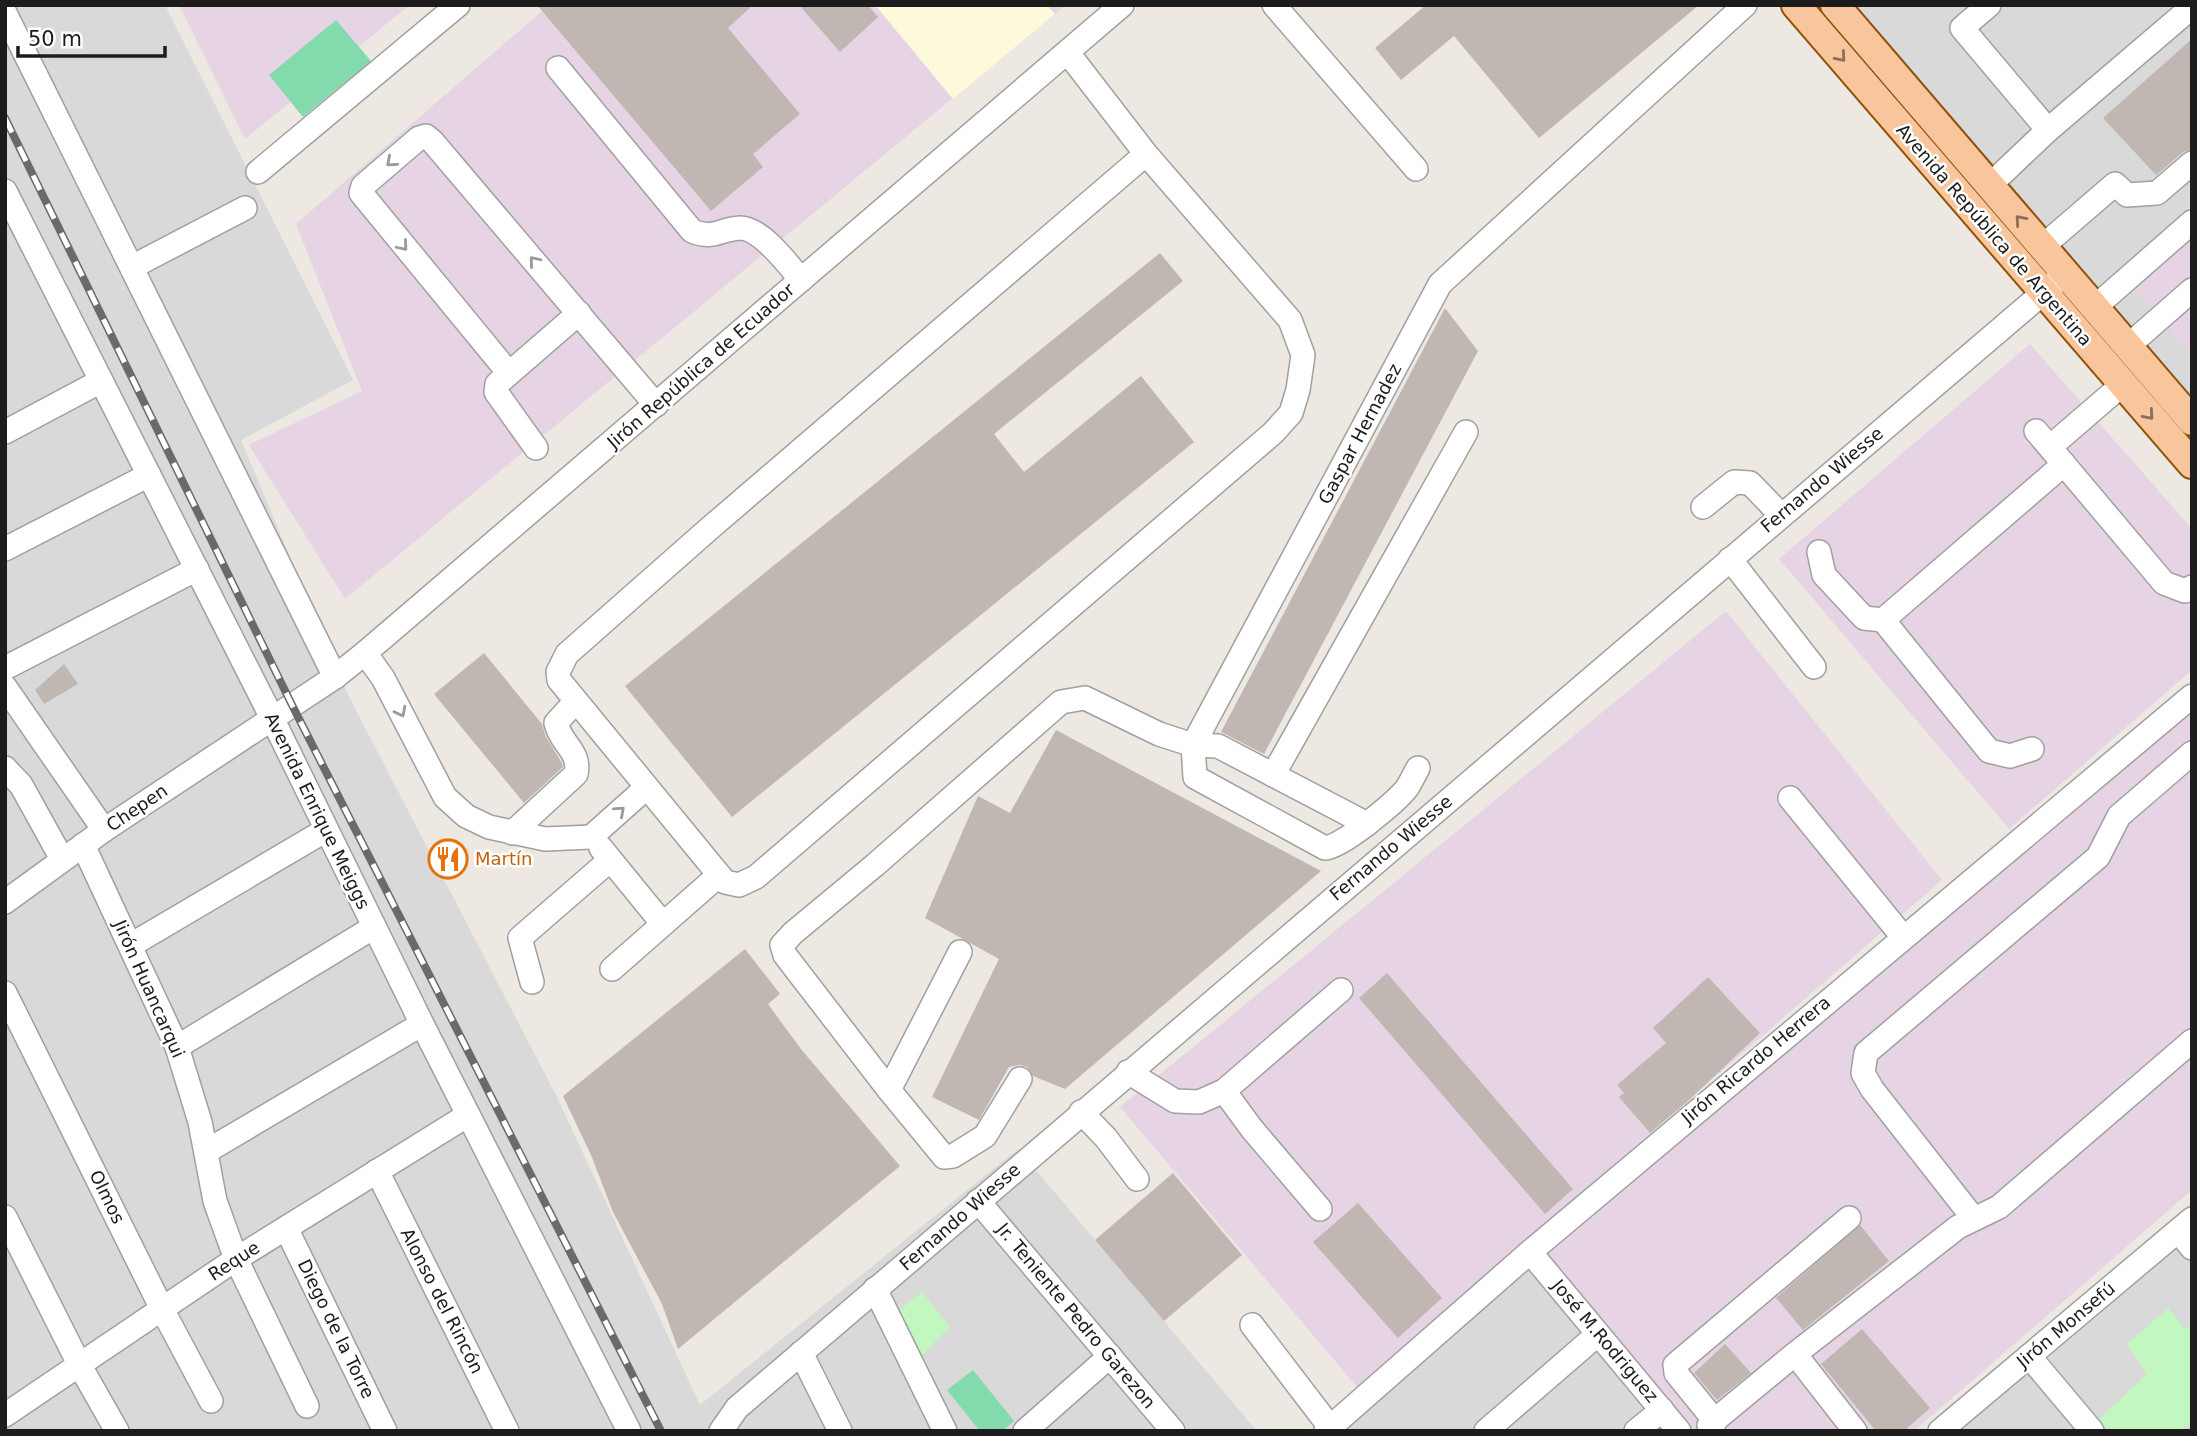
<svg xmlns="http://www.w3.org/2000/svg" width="2197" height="1436" font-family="'DejaVu Sans',sans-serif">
<rect width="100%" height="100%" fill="#ede8e2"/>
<g fill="#dad9d9">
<polygon points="5,5 165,5 353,380 241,440 348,695 557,1097 700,1405 1018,1149 1257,1431 5,1431"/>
<polygon points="1815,5 2192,5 2192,448 1871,70"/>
<polygon points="2192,1203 2192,1431 1925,1431"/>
<polygon points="1531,1243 1687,1431 1311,1431"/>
</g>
<g fill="#e6d4e5">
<polygon points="179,5 410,5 245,139"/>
<polygon points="549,5 1066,5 345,599 249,445 362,391 296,224"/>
<polygon points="2192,212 2192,355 2121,273"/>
<polygon points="2030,344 2192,529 2192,670 2009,829 1779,559"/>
<polygon points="1726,611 1942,880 1357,1387 1120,1107"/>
<polygon points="2192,712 2192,1190 1914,1431 1694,1431 1545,1253"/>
</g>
<polygon fill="#fdf9db" points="875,5 1047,5 1055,14 953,99"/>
<g fill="#c2f7c0">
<polygon points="922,1292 950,1327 922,1355 898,1311"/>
<polygon points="2168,1308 2185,1329 2192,1324 2192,1422 2180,1431 2108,1431 2098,1420 2147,1374 2127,1344"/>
</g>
<g fill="#82daad">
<polygon points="336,20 371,61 303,117 269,75"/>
<polygon points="973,1370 1014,1421 1002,1431 980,1431 947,1390"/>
</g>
<g fill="#c1b7b2">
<polygon points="537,5 753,5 728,28 800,114 753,154 763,167 711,211"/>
<polygon points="799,5 868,5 878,17 840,52"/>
<polygon points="1426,5 1699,5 1539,138 1454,36 1401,80 1375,48"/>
<polygon points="2192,39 2192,149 2183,152 2156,175 2103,118"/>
<polygon points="1160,253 1183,281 994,434 1024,472 1141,376 1194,442 732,817 625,686"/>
<polygon points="1445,308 1478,351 1264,754 1221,732"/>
<polygon points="484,653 542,724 546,737 562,763 563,767 524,803 434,694"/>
<polygon points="64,664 78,684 44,704 35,690"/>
<polygon points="1056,730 1321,871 1065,1089 1033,1076 1027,1067 1020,1065 1009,1067 979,1120 932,1097 999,959 925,918 978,796 1010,813"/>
<polygon points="745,949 780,994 768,1004 801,1049 900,1166 678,1349 662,1304 613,1212 591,1155 563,1096"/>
<polygon points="1387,973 1573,1189 1545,1214 1359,998"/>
<polygon points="1708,977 1760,1033 1687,1102 1650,1133 1619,1097 1624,1093 1617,1085 1666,1043 1653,1028"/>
<polygon points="1173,1173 1242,1255 1164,1321 1095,1240"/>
<polygon points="1358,1203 1442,1298 1398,1338 1313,1242"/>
<polygon points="1860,1225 1889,1261 1803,1330 1776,1298"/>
<polygon points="1862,1329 1930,1408 1904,1431 1876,1431 1821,1364"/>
<polygon points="1725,1344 1751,1373 1717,1400 1694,1373"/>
</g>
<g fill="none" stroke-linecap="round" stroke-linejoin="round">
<g stroke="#a0a0a0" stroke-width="26">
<g id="minor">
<polyline points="1274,5 1416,169"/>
<polyline points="1989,5 1962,28 2048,130"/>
<polyline points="5,13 335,677"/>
<polyline points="1068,53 1146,154 1290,320 1303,355 1298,390 1291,413 1273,433 756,877 739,885 725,882 559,680 558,672 567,654 710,528 1146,154"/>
<path d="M558 68 692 231C714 240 720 229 740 228 761 228 788 264 801 280"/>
<polyline points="258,172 458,5"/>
<polyline points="1990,185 2048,130 2192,7"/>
<polyline points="5,191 272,718 422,1024 629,1431"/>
<polyline points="2043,246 2115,184 2127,195 2157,193 2192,163"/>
<polyline points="132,267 245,208"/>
<polyline points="2095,307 2192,222"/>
<polyline points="2128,346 2192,290"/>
<polyline points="508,372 361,193 363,186 419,138 426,136 432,141 656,405"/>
<polyline points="2036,431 2164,583 2185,591 2192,587"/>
<polyline points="5,432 101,381"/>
<polyline points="2050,447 2123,384"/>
<polyline points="536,448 496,392 497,384 579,313"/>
<polyline points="1703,507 1734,482 1750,483 1781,515"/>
<polyline points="5,549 149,475"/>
<polyline points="1819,552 1824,575 1864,618 1883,620 2064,464"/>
<polyline points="1730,559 1814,667"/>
<polyline points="1883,620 1989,751 2010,756 2032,749"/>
<polyline points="365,653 383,678 445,797 466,816 489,827 545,839 591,837 646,788"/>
<polyline points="5,668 197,569"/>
<polyline points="5,687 104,830"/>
<polyline points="5,768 21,785 62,859"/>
<path d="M1418 768C1414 775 1411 782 1407 788 1396 802 1342 847 1325 848L1195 777 1193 745 1440 284 1745 5"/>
<polyline points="1273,775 1466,432"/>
<polyline points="1790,798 1903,937"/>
<path d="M512 833 576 774C581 751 561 745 556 723L576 701"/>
<polyline points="83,845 177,1047 200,1122 215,1201 236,1259 307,1406"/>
<polyline points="601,848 663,924"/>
<polyline points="5,902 104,830 335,677 365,653 1122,5"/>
<polyline points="131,945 326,830"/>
<polyline points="612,969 719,875"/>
<polyline points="532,982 520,938 610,860"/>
<polyline points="5,993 162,1309 211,1401"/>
<polyline points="177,1047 374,927"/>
<polyline points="1128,1072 1175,1101 1199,1102 1224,1091 1252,1129 1320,1209"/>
<polyline points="1020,1079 985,1136 953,1156 944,1157 889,1090 785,955 782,945 793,933 875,865 1061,702 1085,698 1159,734 1193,745 1218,746 1367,824"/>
<polyline points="889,1090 960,952"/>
<polyline points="1224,1091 1341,990"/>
<polyline points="1081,1112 1106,1138 1137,1179"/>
<polyline points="207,1151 422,1024"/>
<polyline points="377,1171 507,1431"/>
<polyline points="978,1201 1173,1431"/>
<polyline points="5,1217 80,1366 117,1431"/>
<polyline points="1974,1219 1872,1089 1863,1073 1866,1053 2098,857 2119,816 2192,753"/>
<polyline points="286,1228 385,1431"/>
<polyline points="2178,1231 2192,1248"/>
<polyline points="1530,1252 1679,1431"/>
<polyline points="875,1289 945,1431"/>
<polyline points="1252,1325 1330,1427"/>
<polyline points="801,1353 840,1431"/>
<polyline points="1795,1354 1855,1431"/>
<polyline points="2029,1356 2092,1431"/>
<polyline points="5,1415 236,1259 468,1115"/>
<polyline points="1715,1421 1676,1373 1675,1365 1849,1218"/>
<polyline points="721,1431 737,1408 2057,281"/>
<polyline points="1025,1431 1110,1356"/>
<polyline points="1326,1431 1530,1252 2192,696"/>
<polyline points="1486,1431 1598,1334"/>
<polyline points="1636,1431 1662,1410"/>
<polyline points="1713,1431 1709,1425 1795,1354 1958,1227 1999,1207 2192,1041"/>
<polyline points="1940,1431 2192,1219"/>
</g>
</g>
<g stroke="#8e5106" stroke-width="32">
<g id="major">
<polyline points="1796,5 2192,464"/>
<polyline points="1835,5 2192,421"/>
</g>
</g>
<use href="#minor" stroke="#fff" stroke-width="23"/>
<use href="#major" stroke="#f8c59c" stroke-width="28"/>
<g stroke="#6a6a6a" stroke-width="8">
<polyline id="rail" points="5,118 292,705 661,1431"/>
</g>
<use href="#rail" stroke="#fff" stroke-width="5" stroke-dasharray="16" stroke-linecap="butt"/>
</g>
<defs><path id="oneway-chevron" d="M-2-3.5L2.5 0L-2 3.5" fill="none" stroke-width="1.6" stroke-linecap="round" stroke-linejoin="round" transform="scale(1.75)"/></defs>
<g stroke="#8a705c">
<use href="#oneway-chevron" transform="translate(1841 57) rotate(49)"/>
<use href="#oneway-chevron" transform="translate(2020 220) rotate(-131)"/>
<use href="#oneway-chevron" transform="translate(2149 415) rotate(49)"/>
</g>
<g stroke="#999">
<use href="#oneway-chevron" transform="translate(391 162) rotate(139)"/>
<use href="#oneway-chevron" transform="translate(403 246) rotate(50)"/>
<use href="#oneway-chevron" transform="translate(534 261) rotate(-130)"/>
<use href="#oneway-chevron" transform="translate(401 712) rotate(63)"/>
<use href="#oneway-chevron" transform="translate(620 811) rotate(-42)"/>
</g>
<defs>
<g id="restaurant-ring" transform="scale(2.0125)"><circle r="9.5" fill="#fff" stroke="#e8710a" stroke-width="1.5"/><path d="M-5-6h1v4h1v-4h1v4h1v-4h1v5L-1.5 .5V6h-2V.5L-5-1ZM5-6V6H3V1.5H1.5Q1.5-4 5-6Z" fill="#e8710a"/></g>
</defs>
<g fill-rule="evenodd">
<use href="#restaurant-ring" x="448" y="859"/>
</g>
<g text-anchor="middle" stroke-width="5" stroke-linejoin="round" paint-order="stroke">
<g font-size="18" fill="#1c1c1c" stroke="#fff">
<text transform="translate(1994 235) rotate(49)" y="6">Avenida República de Argentina</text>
<text transform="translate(701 366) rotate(-41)" y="6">Jirón República de Ecuador</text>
<text transform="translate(1360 434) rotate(-62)" y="6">Gaspar Hernadez</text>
<text transform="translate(1822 480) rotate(-40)" y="6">Fernando Wiesse</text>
<text transform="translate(137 808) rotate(-34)" y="6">Chepen</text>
<text transform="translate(317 811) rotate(64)" y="6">Avenida Enrique Meiggs</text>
<text transform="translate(1391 848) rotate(-40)" y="6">Fernando Wiesse</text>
<text transform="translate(149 989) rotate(66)" y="6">Jirón Huancarqui</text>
<text transform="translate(1756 1060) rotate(-40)" y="6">Jirón Ricardo Herrera</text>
<text transform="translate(107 1197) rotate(64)" y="6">Olmos</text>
<text transform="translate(960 1217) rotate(-41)" y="6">Fernando Wiesse</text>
<text transform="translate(234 1261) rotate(-33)" y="6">Reque</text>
<text transform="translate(442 1301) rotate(63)" y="6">Alonso del Rincón</text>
<text transform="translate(1076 1316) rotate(50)" y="6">Jr. Teniente Pedro Garezon</text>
<text transform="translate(2066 1325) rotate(-40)" y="6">Jirón Monsefú</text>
<text transform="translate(336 1329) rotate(64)" y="6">Diego de la Torre</text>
<text transform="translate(1605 1341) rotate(50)" y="6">José M.Rodriguez</text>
</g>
<g font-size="18" fill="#c56008" stroke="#fff" text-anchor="start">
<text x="475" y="865">Martín</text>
</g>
</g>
<rect width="2197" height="1436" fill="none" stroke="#1c1c1c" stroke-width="14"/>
<path d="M18 46v10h147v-10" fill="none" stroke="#1c1c1c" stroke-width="3.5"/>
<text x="28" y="46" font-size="21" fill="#1c1c1c" stroke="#ffffff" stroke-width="5" paint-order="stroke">50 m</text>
</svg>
